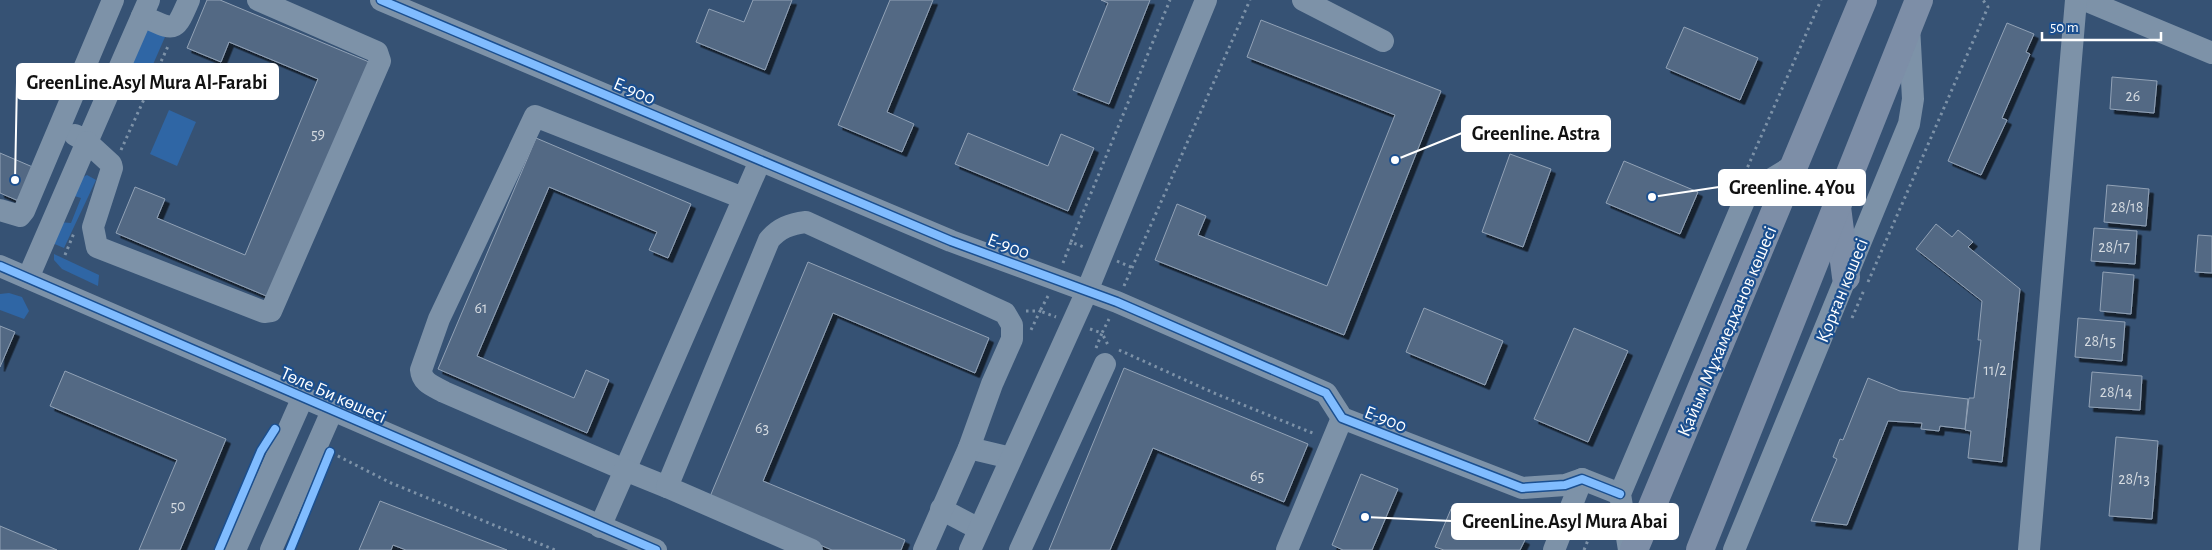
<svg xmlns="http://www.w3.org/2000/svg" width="2212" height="550" font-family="'Alegreya Sans',sans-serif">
<defs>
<filter id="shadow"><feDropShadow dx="4.5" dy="4.5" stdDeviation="0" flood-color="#0009"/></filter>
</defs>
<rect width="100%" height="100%" fill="#365274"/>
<g fill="#2f66a5">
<polygon points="149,30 165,37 141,92 119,83 140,34"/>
<polygon points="169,110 196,122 177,166 150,154"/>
<polygon points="87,175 96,180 64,248 50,242 58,222 71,223 81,198 71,195 77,180"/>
<polygon points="54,254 99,275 98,286 62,269 54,260"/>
<polygon points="9,293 22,297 29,311 24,319 0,310 0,294"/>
</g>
<g fill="#526984" stroke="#92a2b6" filter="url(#shadow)">
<polygon points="207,0 220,0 369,62 271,298 116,233 135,187 165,199 157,218 245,255 318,79 229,42 221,62 187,48"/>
<polygon points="753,0 792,0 765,70 696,42 709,9 744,22"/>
<polygon points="890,0 933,0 887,112 914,124 902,152 838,125"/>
<polygon points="1101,0 1150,0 1109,104 1073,90 1108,3"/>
<polygon points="1261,20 1441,91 1344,335 1155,260 1177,204 1206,216 1198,235 1327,286 1395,115 1247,57"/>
<polygon points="2007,23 2034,34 2026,52 2030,54 2002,118 2007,120 1981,175 1948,161"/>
<polygon points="1684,27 1758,58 1740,100 1666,68"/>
<polygon points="2112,77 2157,81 2154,113 2110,109"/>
<polygon points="968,133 1048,166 1061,134 1094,148 1068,211 955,164"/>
<polygon points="536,138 691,204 668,258 649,250 657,232 549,187 477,356 574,398 586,370 609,380 587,433 438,369"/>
<polygon points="0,153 35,168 21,202 0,193"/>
<polygon points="1510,154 1551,169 1523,247 1482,232"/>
<polygon points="1624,161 1698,192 1680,234 1606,203"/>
<polygon points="2107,185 2149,189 2146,226 2104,222"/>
<polygon points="1936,224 1952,237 1958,230 1973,242 1968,247 2020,289 2002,462 1968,458 1971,431 1965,430 1969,398 1974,398 1981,340 1978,340 1982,301 1916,249"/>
<polygon points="2094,228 2137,231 2135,264 2091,261"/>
<polygon points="2198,235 2212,236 2212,273 2195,272"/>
<polygon points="808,262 989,338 975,373 833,313 763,481 905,540 901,550 832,550 709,499"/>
<polygon points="2103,272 2134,275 2131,314 2100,311"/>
<polygon points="1424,308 1503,341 1485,385 1406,352"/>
<polygon points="2078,318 2125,322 2122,361 2075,357"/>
<polygon points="0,326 15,332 0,367"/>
<polygon points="1574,328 1628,351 1588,442 1534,419"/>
<polygon points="1124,368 1308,444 1284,502 1153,448 1110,550 1049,550"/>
<polygon points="65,371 226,439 180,550 139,550 177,460 50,406"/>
<polygon points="2092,372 2142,376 2140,410 2089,407"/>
<polygon points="1868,378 1900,391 1968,399 1965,429 1940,426 1939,431 1921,429 1922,423 1888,421 1847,525 1811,521 1837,459 1833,457 1840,439 1843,440"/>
<polygon points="2116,437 2158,441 2152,519 2109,516"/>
<polygon points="1361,474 1398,489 1372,550 1343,550 1332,545"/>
<polygon points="380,501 507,550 406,550 393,545 391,550 359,550"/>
<polygon points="1451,509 1525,540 1520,550 1444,550 1435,547"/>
<polygon points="0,526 57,550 0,550"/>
</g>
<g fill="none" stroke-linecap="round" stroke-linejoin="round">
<g stroke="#7d92a8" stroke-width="3" stroke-dasharray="2.5 4" stroke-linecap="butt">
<polyline points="121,150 169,44"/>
<polyline points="1745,173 1821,0"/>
<polyline points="1071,242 1170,0"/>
<polyline points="65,255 74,233"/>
<polyline points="1117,261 1133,268"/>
<polyline points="1063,263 1071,242 1086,248"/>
<polyline points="1868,282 1988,7 1983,0"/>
<polyline points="1124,286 1250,0"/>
<polyline points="1048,296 1040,311 1056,317"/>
<polyline points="1026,311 1040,311 1031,330"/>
<polyline points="1852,318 1864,290"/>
<polyline points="1090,329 1102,333 1109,319"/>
<polyline points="1096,348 1102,333 1109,347"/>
<polyline points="1119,350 1214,393 1315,434"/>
<polyline points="332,453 391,483 555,550"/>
<polyline points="1584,550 1602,505"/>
</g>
<g stroke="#7d92a8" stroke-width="22">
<polyline points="381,0 951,241 1117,302 1326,393 1342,418 1522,488 1565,485 1582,479 1620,494"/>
<polyline points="1303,0 1383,41"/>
<polyline points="2085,0 2212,53"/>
<path d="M142 16C175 30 174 35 189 0"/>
<polyline points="75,135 87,142 149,0"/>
<path d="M743 198 535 116 439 319 421 370C422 383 433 386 444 392L625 470 760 161"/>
<polyline points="0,210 20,216 24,211 113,0"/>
<polyline points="0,266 656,550"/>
<polyline points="28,278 87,142 111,164 112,168 93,227 97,247 264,312 271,311 380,61 377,52 258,0"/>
<polyline points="969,448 1011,458"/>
<polyline points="941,509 979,529"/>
<polyline points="600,527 625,470 667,487"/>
<polyline points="235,550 303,397"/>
<polyline points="271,550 332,411"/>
<path d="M812 550 667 487 769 240C779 228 790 224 806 222L1005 313 1012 325V339L992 384 969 448 924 550"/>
<polyline points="970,550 1087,291 1206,0"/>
<polyline points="1020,550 1105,364"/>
<polyline points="1287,550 1342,418"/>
<polyline points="1554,550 1582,479"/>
<polyline points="1629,550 1620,494 1747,194 1796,164"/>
<polyline points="1734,550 1909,124 1913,99 1909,26"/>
<polyline points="2029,550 2076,0"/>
</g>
<g stroke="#7d8ea7" stroke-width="28">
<polyline points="1837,207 1846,277"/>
<polyline points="1634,550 1863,0"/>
<polyline points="1700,550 1919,0"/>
</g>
<g stroke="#1b4f8f" stroke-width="11">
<g id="cycleway">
<polyline points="381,0 951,241 1117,302 1326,393 1342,418 1522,488 1565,485 1582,479 1620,494"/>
<polyline points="0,266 656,550"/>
<polyline points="219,550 261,451 275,429"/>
<polyline points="290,550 330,452"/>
</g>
</g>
<use href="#cycleway" stroke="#80bcff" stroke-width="8"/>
</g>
<g text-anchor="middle" stroke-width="4.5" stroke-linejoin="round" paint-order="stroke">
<g font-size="16" fill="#d4dae0">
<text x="2133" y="101">26</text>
<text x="318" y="139">59</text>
<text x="2127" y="212">28/18</text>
<text x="2114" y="252">28/17</text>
<text x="481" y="313">61</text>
<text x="2100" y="346">28/15</text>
<text x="1995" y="375">11/2</text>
<text x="2116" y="397">28/14</text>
<text x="762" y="433">63</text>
<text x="1257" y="481">65</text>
<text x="2134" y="484">28/13</text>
<text x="178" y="511">50</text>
</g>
<g font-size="19" fill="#fff" stroke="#1b4f8f">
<text transform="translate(635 90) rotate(23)" y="7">E-900</text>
<text transform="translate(1009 245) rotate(20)" y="7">E-900</text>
<text transform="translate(1841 290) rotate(-68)" y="7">Қорған көшесі</text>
<text transform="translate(1726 331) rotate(-67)" y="7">Қайым Мұхамедханов көшесі</text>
<text transform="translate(334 394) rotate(24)" y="7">Төле Би көшесі</text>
<text transform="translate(1386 418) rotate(21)" y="7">E-900</text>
</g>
</g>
<path fill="none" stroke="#fff" stroke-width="2" d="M15 180L17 82M1395 160L1462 133M1652 197L1719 187M1365 517L1452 521"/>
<g fill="#fff" stroke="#1b4f8f" stroke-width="2">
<circle cx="15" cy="180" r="5"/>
<circle cx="1395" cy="160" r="5"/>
<circle cx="1652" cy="197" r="5"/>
<circle cx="1365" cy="517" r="5"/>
</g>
<g fill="#fff" stroke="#fff" stroke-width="2">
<rect x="17" y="64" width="261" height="35" rx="5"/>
<rect x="1462" y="116" width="148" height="35" rx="5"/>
<rect x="1719" y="170" width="146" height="35" rx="5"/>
<rect x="1452" y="504" width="226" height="35" rx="5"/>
</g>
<g font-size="20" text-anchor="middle" font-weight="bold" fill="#111">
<text x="147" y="89">GreenLine.Asyl Mura Al-Farabi</text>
<text x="1536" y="140">Greenline. Astra</text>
<text x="1792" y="194">Greenline. 4You</text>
<text x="1565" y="528">GreenLine.Asyl Mura Abai</text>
</g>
<path d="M2042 32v8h119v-8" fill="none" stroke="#ffffff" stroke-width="2.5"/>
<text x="2050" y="32" font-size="15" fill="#ffffff" stroke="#1b4f8f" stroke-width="4" paint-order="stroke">50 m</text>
</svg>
